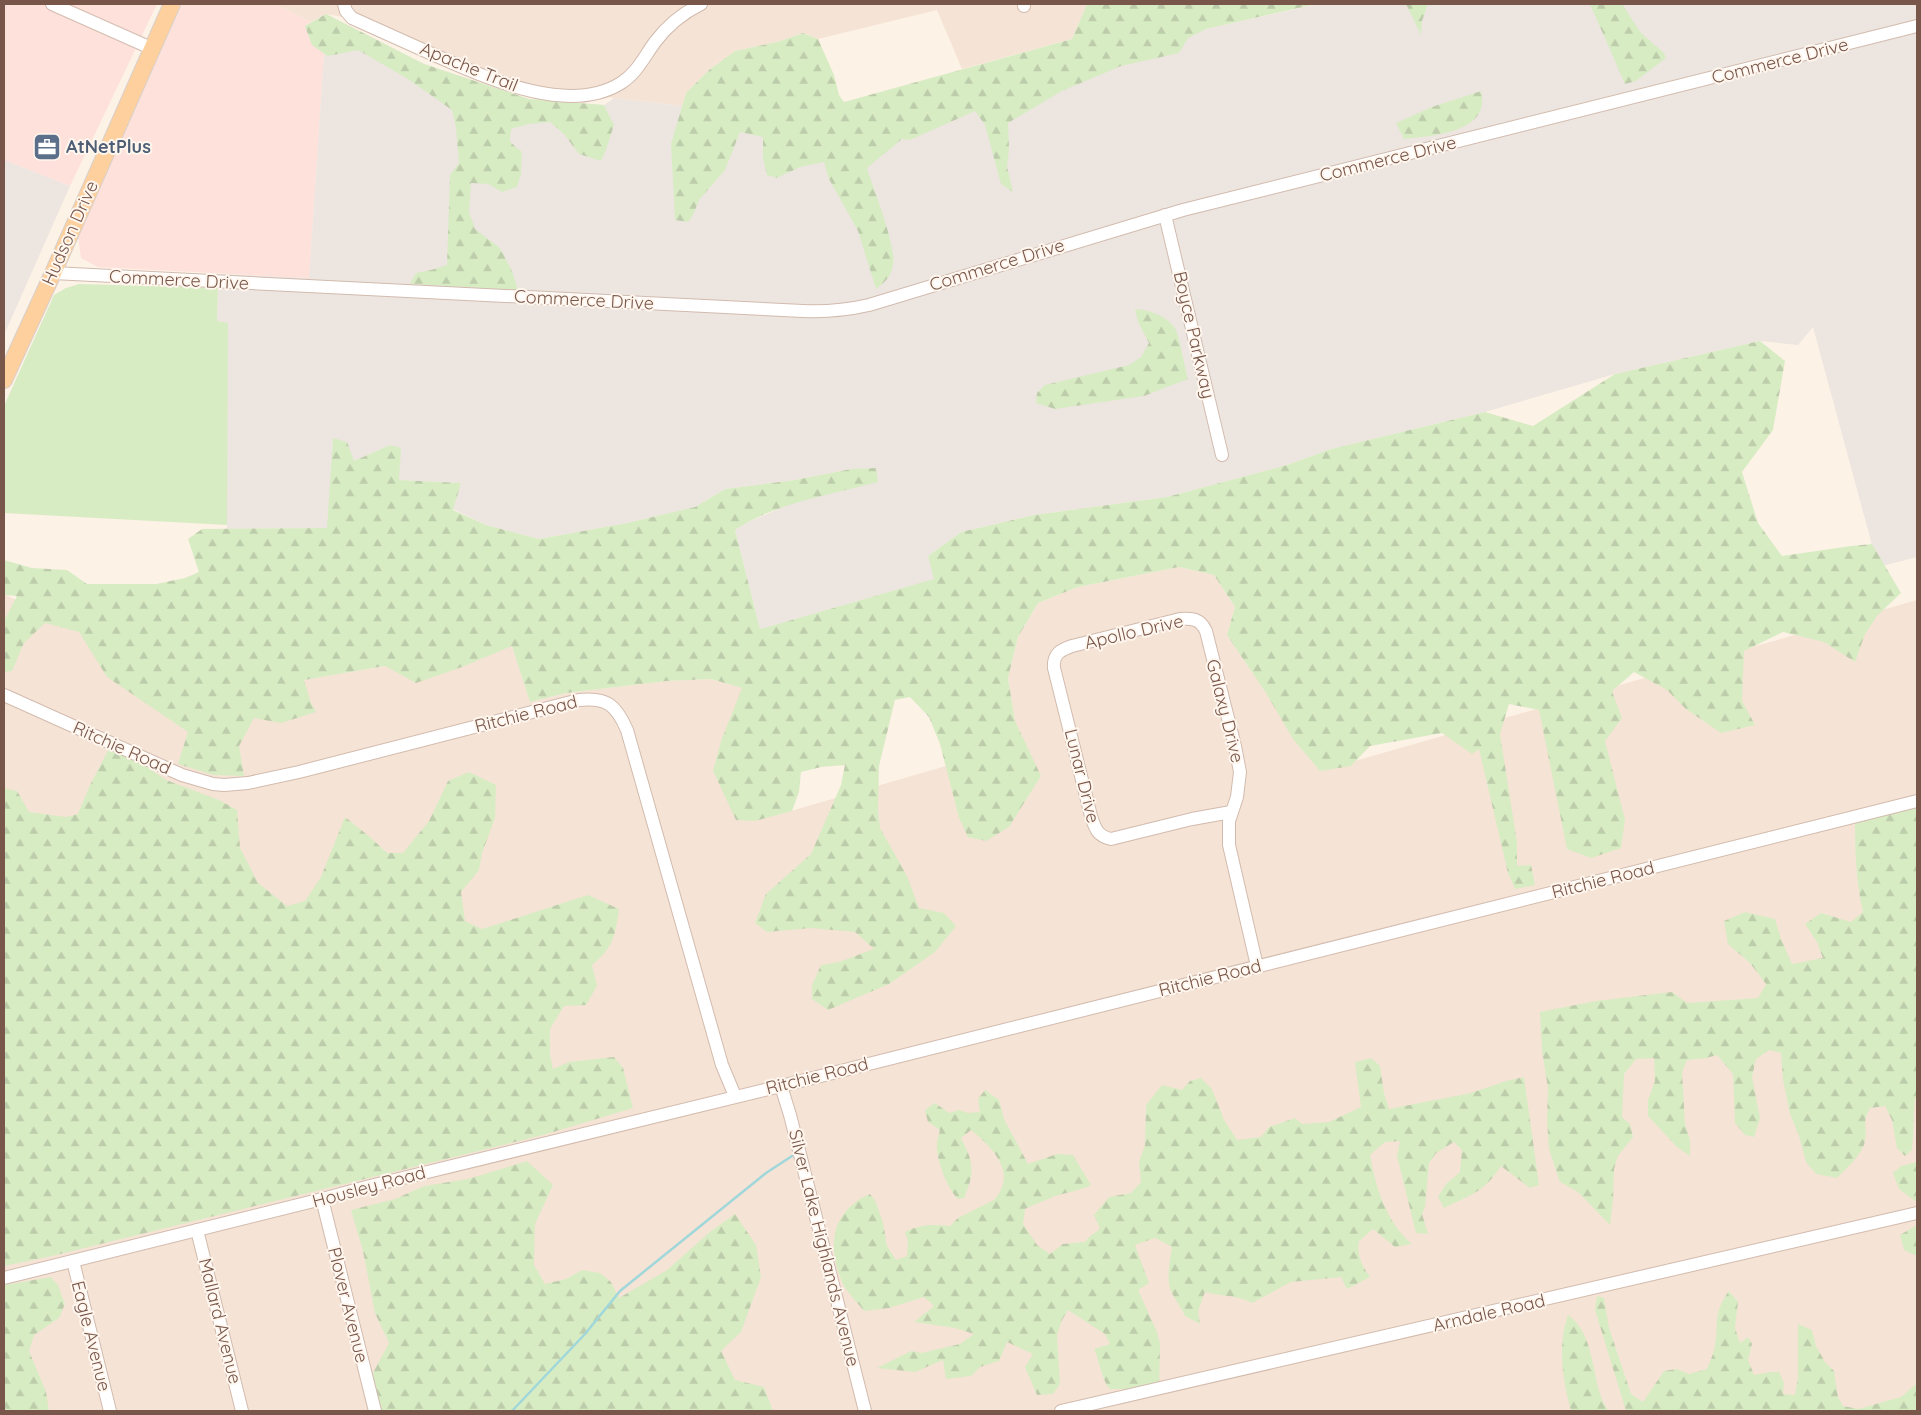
<svg xmlns="http://www.w3.org/2000/svg" width="1921" height="1415" font-family="Quicksand,sans-serif">
<defs>
<pattern id="forest-firs" width="22" height="20" patternUnits="userSpaceOnUse" patternTransform="scale(1.25)"><rect width="22" height="20" fill="#d8ecc4"/><path d="M5 1l3.5 6h-7zM16 11l3.5 6h-7z" fill="#bdccaa"/></pattern>
</defs>
<rect width="100%" height="100%" fill="#fdf2e6"/>
<g fill="#f5e3d5">
<polygon points="275,4 1087,4 1072,39 962,69 937,10 818,39 803,33 777,42 735,51 709,70 686,93 682,106 588,95 528,90 354,19 326,14 311,22"/>
<polygon points="1179,567 1214,575 1235,607 1227,635 1320,771 1917,600 1917,1411 4,1411 4,594 206,696 512,645 530,702 566,693 667,681 711,679 743,688 777,815 946,766 1015,721 1008,678 1018,637 1038,603 1078,587"/>
</g>
<g fill="#fee1da">
<polygon points="4,4 157,4 70,186 4,160"/>
<polygon points="182,4 275,4 311,22 305,26 324,53 309,278 98,267 81,258 78,237"/>
</g>
<g fill="#ede5e0">
<polygon points="1318,4 1917,4 1917,557 1878,567 1813,327 1798,345 1760,341 1615,374 1485,412 1331,449 1287,465 1167,497 1034,515 961,532 928,556 935,579 760,629 735,530 746,523 779,509 851,469 795,480 725,489 695,507 627,523 539,539 486,525 453,509 460,483 399,480 390,445 354,461 333,438 328,528 227,529 227,323 217,321 218,288 221,274 309,278 324,53 312,45 305,26 326,14 424,64 529,99 604,105 614,98 682,106 776,138 1206,29"/>
<polygon points="4,160 70,186 4,335"/>
</g>
<polygon fill="#d8ecc4" points="79,284 218,288 217,321 228,323 227,525 4,513 4,406 54,295 66,288"/>
<g fill="url(#forest-firs)">
<path d="M1087 4H1316L1206 29 1188 38 1179 53 1121 66 1062 91 1008 123 1009 149 1007 167 1013 192 1001 184 985 125 975 111 910 140 902 139 867 168C873 188 897 247 893 265 891 277 885 282 876 289L858 231 829 179 824 162 800 167 777 178 767 175 763 159V137L740 132 725 170 699 200 693 215 688 222 675 220 671 144 686 93 709 70 735 51 777 42 803 33 818 39 834 75 839 95 844 102 1072 39Z"/>
<polygon points="1406,4 1428,4 1422,21 1421,35"/>
<polygon points="1590,4 1622,4 1641,33 1664,53 1666,58 1636,81 1625,84"/>
<polygon points="326,14 424,64 529,99 604,105 614,125 606,150 601,161 579,154 564,134 550,122 529,124 511,129 510,142 522,152 521,174 517,187 502,192 488,184 471,183 469,212 475,229 500,248 512,271 518,290 410,284 416,273 431,270 447,265 450,175 459,163 456,128 452,110 408,79 358,50 328,56 312,45 305,26"/>
<path d="M1481 91C1492 133 1431 136 1404 139L1396 123 1432 107Z"/>
<path d="M1135 309C1150 310 1168 316 1176 330 1180 339 1185 368 1188 379L1144 396 1055 409 1036 403 1037 393 1045 385 1129 365 1141 357 1149 343 1138 322Z"/>
<path d="M1760 341 1785 361 1773 430 1742 472 1758 523 1782 556 1851 546 1872 544 1901 593 1877 616 1865 634 1855 662 1824 642 1783 632 1744 651 1742 701 1755 725 1721 733 1686 709 1667 690 1634 672 1612 691 1622 718 1605 741 1625 820 1621 848 1591 858 1567 849 1539 710 1509 704 1500 734 1517 843V866L1531 865 1535 885 1515 889 1508 873 1479 749 1472 754 1442 733 1370 746 1351 766 1320 771 1293 739 1266 693 1227 635 1235 607 1214 575 1179 567 1078 587 1038 603 1018 637 1008 678 1015 721 1041 776 1009 827 986 841 968 837 959 818 940 744 929 717 910 697 895 700 879 766 878 811 880 828 907 876 919 908 944 913 956 926 935 952 889 984 828 1010 812 999V985L821 965 839 962 874 949 855 932 811 928 767 932 755 923 766 894 811 854 841 785 845 765 821 767 801 772 799 792 792 811 755 821 736 820 713 771 721 741 742 688 711 679 667 681 566 693 530 702 512 646 462 667 416 683 385 666 304 680 311 703 316 712 281 723 254 718 239 746 244 776 213 775 178 764 188 732 107 677 79 632 45 623 24 643 12 671 4 672V621L17 596 4 595V560L32 568 67 570 87 584H156L185 578 199 572 188 539 202 529 327 528 333 438 347 442 354 461 390 445 401 448 399 480 461 483 453 510 486 525 539 539 627 523 695 507 725 489 795 480 851 469 876 468 878 482C833 494 773 504 735 530L760 629 934 579 928 556 961 532 1034 515 1167 497 1287 465 1331 449 1485 412 1533 426 1615 374Z"/>
<path d="M112 743 166 780 219 800 237 810 240 848 258 883 287 906 305 901 321 877 345 817 370 837 387 853H403L429 821 448 781 469 772 496 785 495 818 482 853 479 870 461 892 465 921 482 929 588 895 619 909C615 936 614 947 592 965L597 986 586 1005 564 1006 550 1029V1054L553 1069 569 1062 614 1057 623 1068 633 1108 543 1135 52 1256 4 1266V788L17 791 29 812 66 817 78 814 89 787Z"/>
<path d="M1917 807V1098L1915 1099C1913 1116 1914 1133 1912 1150L1905 1156 1897 1148 1892 1120 1885 1106 1870 1108C1861 1124 1868 1125 1865 1140 1864 1153 1846 1169 1837 1178L1816 1174 1806 1162 1799 1136 1790 1114 1783 1080 1781 1053 1769 1050 1756 1059 1752 1077 1760 1118 1754 1137 1745 1135 1735 1123 1733 1074 1717 1055 1706 1058 1687 1060 1682 1072 1685 1124 1690 1140V1156L1677 1147 1648 1116V1100L1655 1081 1654 1058 1636 1059 1624 1074 1622 1117 1630 1124 1633 1137 1618 1156 1614 1169 1613 1200 1610 1225 1578 1192 1560 1182 1549 1149 1547 1120 1548 1088 1542 1050 1540 1012 1596 1001 1672 992 1687 1003 1758 998 1766 984 1750 963 1728 944 1724 921 1745 912 1775 919 1781 939 1792 964 1823 958 1817 942 1805 924 1821 913 1851 922 1863 912C1856 882 1855 853 1855 823Z"/>
<path d="M1371 1058 1380 1066 1384 1093 1389 1109 1471 1093 1506 1081 1524 1077 1539 1185 1530 1188 1501 1166C1484 1192 1471 1195 1444 1208L1438 1197 1446 1184 1460 1172 1462 1150 1454 1142 1436 1153 1429 1163 1425 1207 1422 1214 1428 1234 1416 1233 1397 1156 1400 1141 1385 1142 1370 1155C1376 1188 1386 1222 1412 1244L1395 1247 1373 1229 1359 1241C1357 1256 1361 1264 1370 1277L1347 1289 1341 1277 1291 1282 1252 1303C1235 1294 1223 1297 1205 1292L1198 1311 1200 1324 1185 1316C1181 1307 1175 1300 1171 1291 1166 1280 1170 1258 1172 1247L1155 1238 1135 1245 1149 1283 1138 1290 1157 1332 1160 1344 1159 1389H1110C1103 1383 1099 1360 1094 1349L1110 1344 1105 1334 1068 1310 1062 1320 1057 1335 1060 1384 1053 1394 1037 1395 1025 1367 1033 1354 1007 1342 999 1361 980 1367 971 1376 946 1379 943 1360 915 1372 877 1368 911 1351 921 1353 960 1344 974 1334 955 1328 914 1322 934 1306 924 1297 889 1308 864 1311C858 1303 848 1294 843 1284 831 1258 828 1226 851 1206 857 1201 862 1197 870 1194L876 1202 883 1223 887 1246 896 1260 907 1256 908 1241 905 1232C920 1224 935 1224 950 1226L958 1218 994 1200C1018 1173 993 1148 971 1130L961 1138C974 1162 975 1173 964 1198L958 1199C947 1188 935 1158 937 1142 938 1138 939 1134 940 1130L928 1122 925 1110 935 1103 949 1113 959 1110 968 1113 980 1112 978 1099 985 1090 999 1100 1004 1119 1028 1164 1057 1154 1073 1155 1091 1185 1085 1188 1055 1196 1025 1209 1023 1224 1037 1245 1050 1254 1063 1244 1085 1242 1089 1237 1100 1229 1094 1215 1109 1197 1131 1193 1141 1182 1139 1162 1145 1145 1146 1105 1162 1085 1182 1090 1190 1081 1201 1078 1212 1089 1224 1120 1237 1140 1261 1137 1269 1127 1295 1118 1302 1124 1329 1122 1361 1107 1355 1062Z"/>
<polygon points="527,1161 553,1185 535,1224 534,1265 545,1284 566,1279 582,1270 600,1273 611,1282 619,1298 667,1270 711,1231 735,1214 756,1245 761,1277 741,1332 721,1351 735,1380 764,1387 773,1411 376,1411 373,1373 389,1343 375,1313 363,1251 351,1210 395,1199 424,1186 468,1179"/>
<polygon points="1917,1162 1917,1200 1915,1201 1899,1189 1893,1173 1901,1166"/>
<polygon points="1917,1225 1917,1256 1904,1250 1900,1235"/>
<polygon points="51,1277 58,1285 65,1304 59,1318 34,1335 29,1351 46,1392 49,1411 4,1411 4,1285"/>
<path d="M1729 1291 1738 1302 1735 1328 1740 1343 1748 1337 1752 1344 1748 1360 1754 1375 1771 1372H1779L1784 1383 1783 1394 1795 1395 1798 1377V1324L1812 1330 1816 1346 1825 1362 1834 1371 1838 1397 1843 1406 1858 1409 1901 1397 1917 1383V1411H1626L1595 1310 1597 1296 1604 1298 1609 1328 1631 1394 1643 1402 1664 1371 1677 1369 1689 1374 1707 1369C1709 1363 1713 1356 1714 1350 1720 1325 1711 1316 1729 1291Z"/>
<path d="M1568 1315C1593 1332 1592 1372 1601 1397 1603 1402 1606 1407 1608 1411H1571C1563 1380 1557 1347 1568 1315Z"/>
</g>
<g fill="none" stroke-linecap="round" stroke-linejoin="round">
<polyline stroke="#a0d7da" stroke-width="2.5" points="512,1411 585,1334 620,1291 766,1173 792,1156"/>
<g stroke="#d2bbae" stroke-width="14">
<g id="minor">
<polyline points="52,4 151,48"/>
<path d="M344 4 346 11 352 18C379 30 405 42 432 54 483 76 567 117 621 83 637 73 644 57 655 42 667 26 683 13 701 4"/>
<polyline points="1024,6 1024,4"/>
<polyline points="1165,215 1222,455"/>
<path d="M53 273 803 311C826 312 847 310 869 305L1183 210 1917 26"/>
<path d="M4 695 182 775 213 784 224 785 248 783 299 772 579 700C607 697 616 705 627 730L722 1065 735 1096"/>
<path d="M1231 812 1192 819 1111 839C1097 836 1095 828 1091 816L1054 668C1053 654 1060 650 1072 646L1180 619C1193 618 1200 619 1206 631L1235 746 1240 772 1237 797 1229 821V845L1257 966"/>
<polyline points="781,1086 790,1115 865,1411"/>
<polyline points="322,1199 375,1411"/>
<polyline points="197,1230 242,1411"/>
<polyline points="73,1261 110,1411"/>
<polyline points="4,1278 322,1199 370,1186 781,1086 1917,801"/>
<polyline points="1061,1411 1917,1213"/>
</g>
</g>
<g stroke="#d9d0cc" stroke-width="18">
<polyline id="major" points="4,380 53,273 172,4"/>
</g>
<use href="#minor" stroke="#fff" stroke-width="12"/>
<use href="#major" stroke="#fdd09d" stroke-width="16"/>
</g>
<defs>
<g id="office-square" transform="scale(1.4375)"><rect x="-9" y="-9" width="18" height="18" rx="4" fill="#5c6f8a" stroke="#fff6ee"/><path d="M-6-3h4V-5.5h4V-3h4V5H-6ZM-1-4.5V-3h2v-1.5ZM-6 0V1H6V0Z" fill="#fff"/></g>
</defs>
<g fill-rule="evenodd">
<use href="#office-square" x="47" y="147"/>
</g>
<g text-anchor="middle" stroke-width="4" stroke-linejoin="round" paint-order="stroke">
<g font-size="18" fill="#78564a" stroke="#fff6ee">
<text transform="translate(1780 61) rotate(-14)" y="6">Commerce Drive</text>
<text transform="translate(469 67) rotate(22)" y="6">Apache Trail</text>
<text transform="translate(1388 159) rotate(-14)" y="6">Commerce Drive</text>
<text transform="translate(70 233) rotate(-66)" y="6">Hudson Drive</text>
<text transform="translate(997 265) rotate(-17)" y="6">Commerce Drive</text>
<text transform="translate(179 280) rotate(3)" y="6">Commerce Drive</text>
<text transform="translate(584 300) rotate(3)" y="6">Commerce Drive</text>
<text transform="translate(1194 335) rotate(77)" y="6">Boyce Parkway</text>
<text transform="translate(1134 632) rotate(-13)" y="6">Apollo Drive</text>
<text transform="translate(1225 711) rotate(76)" y="6">Galaxy Drive</text>
<text transform="translate(526 714) rotate(-14)" y="6">Ritchie Road</text>
<text transform="translate(122 748) rotate(24)" y="6">Ritchie Road</text>
<text transform="translate(1082 776) rotate(76)" y="6">Lunar Drive</text>
<text transform="translate(1603 880) rotate(-14)" y="6">Ritchie Road</text>
<text transform="translate(1210 978) rotate(-14)" y="6">Ritchie Road</text>
<text transform="translate(817 1076) rotate(-14)" y="6">Ritchie Road</text>
<text transform="translate(369 1187) rotate(-15)" y="6">Housley Road</text>
<text transform="translate(824 1248) rotate(76)" y="6">Silver Lake Highlands Avenue</text>
<text transform="translate(348 1305) rotate(76)" y="6">Plover Avenue</text>
<text transform="translate(1489 1313) rotate(-13)" y="6">Arndale Road</text>
<text transform="translate(220 1321) rotate(76)" y="6">Mallard Avenue</text>
<text transform="translate(91 1336) rotate(76)" y="6">Eagle Avenue</text>
</g>
<g font-size="18" font-weight="bold" fill="#4e5e75" stroke="#fff6ee" text-anchor="start">
<text x="66" y="153">AtNetPlus</text>
</g>
</g>
<rect width="1921" height="1415" fill="none" stroke="#78564a" stroke-width="10"/>
</svg>
